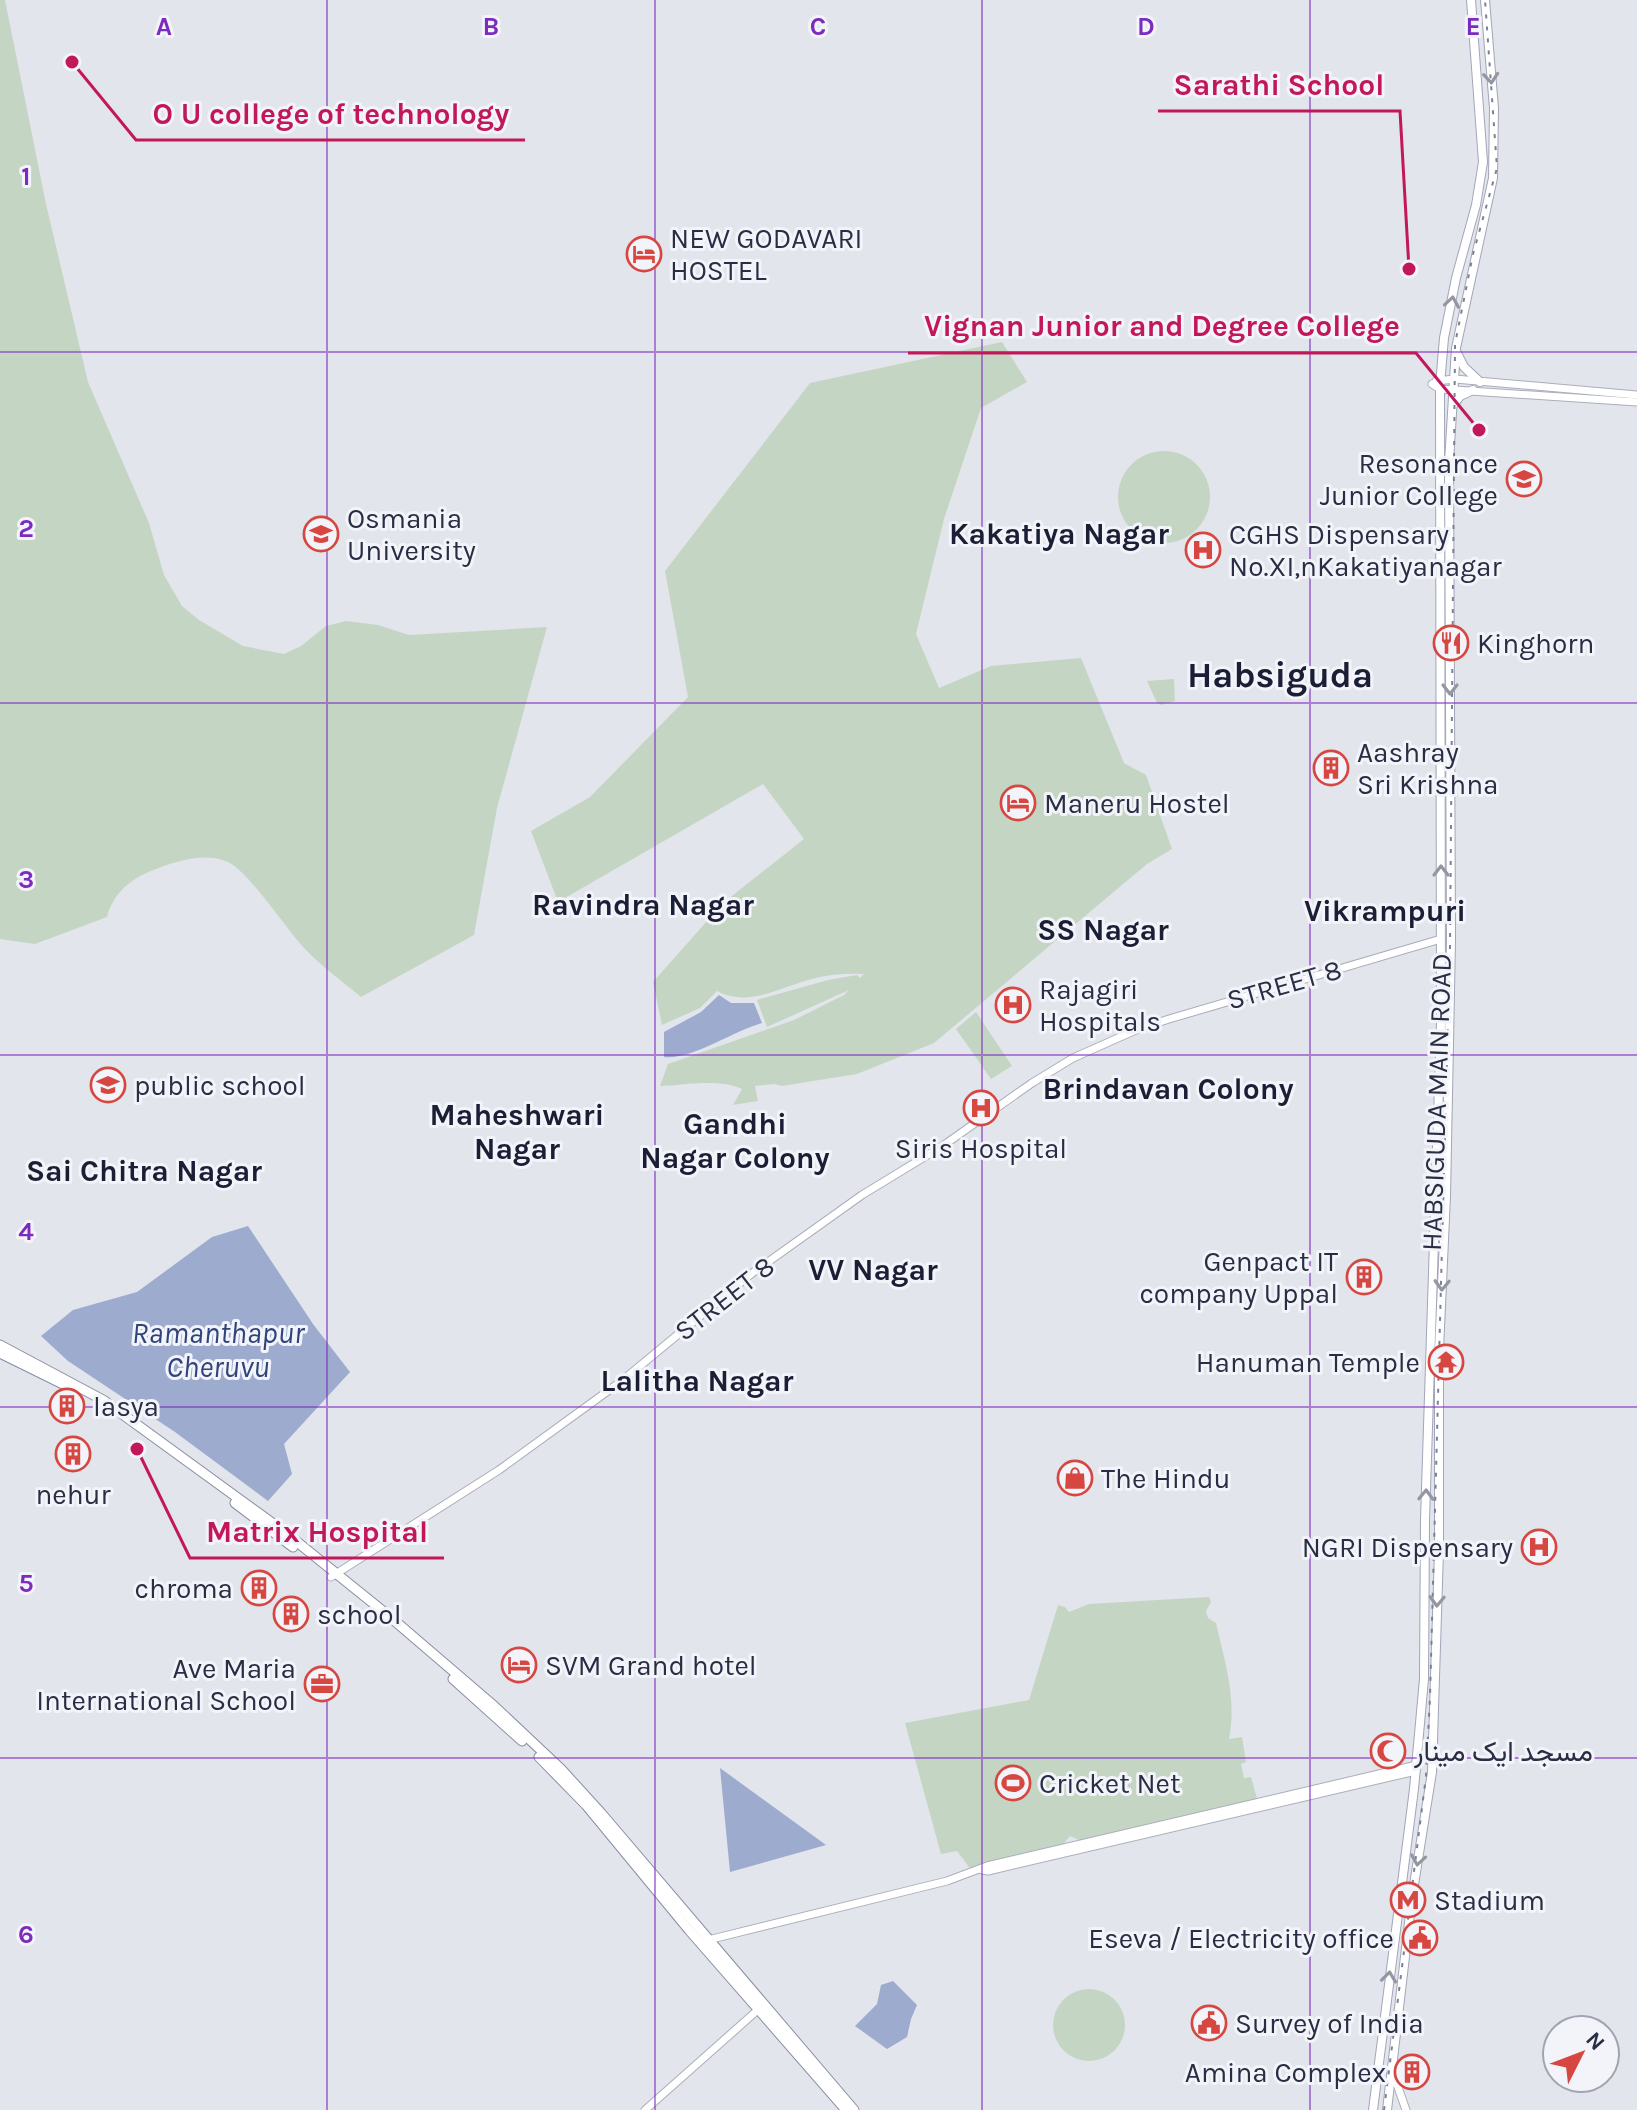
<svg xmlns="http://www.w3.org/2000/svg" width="1637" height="2110" font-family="Karla,Vazirmatn,sans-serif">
<rect width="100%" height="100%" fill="#e3e5ec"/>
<g fill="#c4d6c3">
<path d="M0 0H5L46 204 88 382 149 523 164 575 182 606 199 620 243 646 284 654 301 646 326 626 346 621 378 625 409 635 547 627 497 808 474 935 361 997C342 981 321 966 305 949 286 929 250 873 228 862 204 851 173 862 151 871 129 880 113 894 107 917L35 944 0 939Z"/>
<path d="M1002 342 1027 382 981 408 944 519 916 634 939 688 991 666 1081 658 1124 763 1146 775 1172 849 1147 864 934 1043 857 1074 782 1086 775 1084 755 1086 758 1101 733 1105 742 1089C719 1078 685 1085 660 1086L668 1064 794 1020 844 995 849 990 767 1027 757 1000 828 980 857 975 860 978 864 974C852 973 833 974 820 977 785 984 751 1009 717 991L700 1008 662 1025 653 982 723 903 804 839 763 784 558 902 531 831 590 797 688 697 665 571 810 383Z"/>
<circle cx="1164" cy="497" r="46"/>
<polygon points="1174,679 1175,701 1161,705 1157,703 1147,681"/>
<polygon points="976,1012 1012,1066 991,1079 956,1029"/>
<path d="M1209 1597 1211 1602 1206 1611 1208 1618 1216 1623C1225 1662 1237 1699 1229 1739L1242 1737 1246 1762 1241 1764 1244 1778 1251 1777 1258 1802 1081 1841 1070 1836 1060 1848 972 1871 957 1851 941 1854 905 1723 1029 1700 1058 1605 1065 1607 1069 1612 1089 1604Z"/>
<circle cx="1089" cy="2025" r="36"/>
</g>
<g fill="#9cabce">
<path d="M719 995 731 1003H754L762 1023C733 1031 692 1060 664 1057V1032L701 1012Z"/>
<polygon points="248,1226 313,1324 350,1372 284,1444 292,1474 268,1501 175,1432 68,1361 41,1336 73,1310 137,1292 212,1237"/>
<polygon points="720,1768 826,1845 730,1872"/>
<polygon points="893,1981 917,2005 911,2019 907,2037 887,2049 855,2026 877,2004 881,1985"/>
</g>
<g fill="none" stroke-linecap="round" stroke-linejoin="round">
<g stroke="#abaeba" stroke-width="9">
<g id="secondary">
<polyline points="1436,381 1455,379 1637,395"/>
<polyline points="1432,384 1440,389 1637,402"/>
<polyline points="331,1577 499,1470 623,1380 751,1274 862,1195 944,1145 1032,1083 1073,1058 1136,1030 1169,1019 1441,939"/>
<polyline points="982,1870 988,1871 1416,1771"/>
<polyline points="708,1940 947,1881 987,1866 1417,1765"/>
<polyline points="1393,2073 1406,2110"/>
<polyline points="645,2110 760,2008"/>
</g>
</g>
<g stroke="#a1a6b8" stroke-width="10">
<g id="primary">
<polyline points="1457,353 1464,367 1480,382"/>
<polyline points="1455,403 1460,396 1473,390"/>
<polyline points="1373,2110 1414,1789 1424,1679 1425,1520 1441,1024 1440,385 1444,338 1456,278 1476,205 1483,162 1471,0"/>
<polyline points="1387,2110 1412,1897 1432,1772 1439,1551 1439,1350 1446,1196 1451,940 1449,462 1456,348 1493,178 1494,108 1485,0"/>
</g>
</g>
<g stroke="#898ea3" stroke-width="11">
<g id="highway">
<polyline points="0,1345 103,1400 286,1533 389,1616 494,1706 561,1769 601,1813 854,2110"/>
<polyline points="0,1353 69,1387"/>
<polyline points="235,1503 293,1547"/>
<polyline points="453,1679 522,1741"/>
<polyline points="539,1757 586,1805 689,1930 846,2110"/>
</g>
</g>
<use href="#secondary" stroke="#fff" stroke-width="7"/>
<use href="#primary" stroke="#fff" stroke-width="8"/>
<use href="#highway" stroke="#fff" stroke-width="9"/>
<polyline stroke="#7b8096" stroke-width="2" stroke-dasharray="4 8" stroke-linecap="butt" points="1384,2110 1426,1776 1430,1697 1450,946 1455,344 1473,254 1497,168 1485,0"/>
</g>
<defs><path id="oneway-chevron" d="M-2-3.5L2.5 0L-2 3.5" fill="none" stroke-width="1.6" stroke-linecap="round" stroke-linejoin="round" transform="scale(2)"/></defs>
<g stroke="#9496a2">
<use href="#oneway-chevron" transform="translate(1491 78) rotate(85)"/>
<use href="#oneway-chevron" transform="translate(1452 302) rotate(-81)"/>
<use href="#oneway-chevron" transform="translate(1450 689) rotate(90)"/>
<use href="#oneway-chevron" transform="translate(1441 871) rotate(-90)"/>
<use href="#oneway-chevron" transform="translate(1442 1285) rotate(92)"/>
<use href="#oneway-chevron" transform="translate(1426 1495) rotate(-88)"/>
<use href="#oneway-chevron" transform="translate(1437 1601) rotate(92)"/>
<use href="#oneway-chevron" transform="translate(1418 1860) rotate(99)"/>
<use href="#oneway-chevron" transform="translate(1389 1977) rotate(-83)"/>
</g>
<path fill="none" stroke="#7b2cbf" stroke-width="2" stroke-opacity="0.55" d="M327 0V2110M655 0V2110M982 0V2110M1310 0V2110M0 352H1637M0 703H1637M0 1055H1637M0 1407H1637M0 1758H1637"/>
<defs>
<g id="hotel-ring" transform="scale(1.8)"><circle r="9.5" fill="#f3f4f9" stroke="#d74741" stroke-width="1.5"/><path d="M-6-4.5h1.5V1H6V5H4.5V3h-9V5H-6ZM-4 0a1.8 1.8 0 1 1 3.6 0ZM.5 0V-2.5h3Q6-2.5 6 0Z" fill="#d74741"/></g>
<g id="university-ring" transform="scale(1.8)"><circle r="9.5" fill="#f3f4f9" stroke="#d74741" stroke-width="1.5"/><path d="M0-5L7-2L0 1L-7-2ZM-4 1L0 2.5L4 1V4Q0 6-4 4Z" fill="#d74741"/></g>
<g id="hospital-ring" transform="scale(1.8)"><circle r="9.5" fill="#f3f4f9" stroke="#d74741" stroke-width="1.5"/><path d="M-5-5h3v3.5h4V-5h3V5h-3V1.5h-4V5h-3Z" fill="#d74741"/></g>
<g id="restaurant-ring" transform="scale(1.8)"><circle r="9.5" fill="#f3f4f9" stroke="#d74741" stroke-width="1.5"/><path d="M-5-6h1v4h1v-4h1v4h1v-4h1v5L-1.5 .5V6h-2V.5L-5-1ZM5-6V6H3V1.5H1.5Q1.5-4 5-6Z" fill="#d74741"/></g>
<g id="building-ring" transform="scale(1.8)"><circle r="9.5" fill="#f3f4f9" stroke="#d74741" stroke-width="1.5"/><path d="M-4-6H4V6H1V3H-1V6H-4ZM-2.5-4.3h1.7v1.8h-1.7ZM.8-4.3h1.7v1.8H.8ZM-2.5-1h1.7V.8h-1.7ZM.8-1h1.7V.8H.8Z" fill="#d74741"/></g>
<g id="school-ring" transform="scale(1.8)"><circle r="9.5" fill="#f3f4f9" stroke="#d74741" stroke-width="1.5"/><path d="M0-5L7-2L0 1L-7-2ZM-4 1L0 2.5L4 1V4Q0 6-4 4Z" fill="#d74741"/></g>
<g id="temple-ring" transform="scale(1.8)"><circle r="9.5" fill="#f3f4f9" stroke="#d74741" stroke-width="1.5"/><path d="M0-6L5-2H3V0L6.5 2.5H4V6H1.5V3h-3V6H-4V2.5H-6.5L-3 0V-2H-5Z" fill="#d74741"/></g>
<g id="shop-ring" transform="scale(1.8)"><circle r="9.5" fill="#f3f4f9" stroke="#d74741" stroke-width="1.5"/><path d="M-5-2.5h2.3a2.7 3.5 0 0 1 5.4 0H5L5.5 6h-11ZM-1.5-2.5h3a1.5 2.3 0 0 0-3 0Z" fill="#d74741"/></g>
<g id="office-ring" transform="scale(1.8)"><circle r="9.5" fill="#f3f4f9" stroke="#d74741" stroke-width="1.5"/><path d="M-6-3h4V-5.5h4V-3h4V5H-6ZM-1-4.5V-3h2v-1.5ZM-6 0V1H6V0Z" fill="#d74741"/></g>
<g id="mosque-ring" transform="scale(1.8)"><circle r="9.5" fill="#f3f4f9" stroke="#d74741" stroke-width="1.5"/><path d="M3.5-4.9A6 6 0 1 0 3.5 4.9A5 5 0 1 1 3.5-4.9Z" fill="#d74741"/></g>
<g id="stadium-ring" transform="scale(1.8)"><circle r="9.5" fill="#f3f4f9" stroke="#d74741" stroke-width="1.5"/><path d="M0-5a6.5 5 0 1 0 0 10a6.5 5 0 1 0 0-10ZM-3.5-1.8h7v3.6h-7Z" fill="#d74741"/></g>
<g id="metro-ring" transform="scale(1.8)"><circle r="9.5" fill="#f3f4f9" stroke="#d74741" stroke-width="1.5"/><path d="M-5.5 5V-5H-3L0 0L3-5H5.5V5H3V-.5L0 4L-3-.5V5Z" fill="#d74741"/></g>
<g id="civic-ring" transform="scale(1.8)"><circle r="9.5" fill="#f3f4f9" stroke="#d74741" stroke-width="1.5"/><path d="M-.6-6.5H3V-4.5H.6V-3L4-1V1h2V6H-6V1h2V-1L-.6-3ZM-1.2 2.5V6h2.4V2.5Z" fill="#d74741"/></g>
</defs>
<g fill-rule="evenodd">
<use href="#hotel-ring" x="644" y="254"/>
<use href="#university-ring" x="1524" y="479"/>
<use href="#university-ring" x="321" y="534"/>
<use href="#hospital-ring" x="1203" y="550"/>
<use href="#restaurant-ring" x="1451" y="643"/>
<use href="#building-ring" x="1331" y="768"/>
<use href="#hotel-ring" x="1018" y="803"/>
<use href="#hospital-ring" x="1013" y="1005"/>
<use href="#school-ring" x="108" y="1085"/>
<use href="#hospital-ring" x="981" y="1108"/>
<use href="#building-ring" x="1364" y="1277"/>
<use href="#temple-ring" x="1446" y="1362"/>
<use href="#building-ring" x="67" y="1406"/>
<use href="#building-ring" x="73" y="1454"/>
<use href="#shop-ring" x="1075" y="1478"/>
<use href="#hospital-ring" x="1539" y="1547"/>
<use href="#building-ring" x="259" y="1588"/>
<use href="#building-ring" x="291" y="1614"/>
<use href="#hotel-ring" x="519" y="1665"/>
<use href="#office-ring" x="322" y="1684"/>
<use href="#mosque-ring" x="1388" y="1751"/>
<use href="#stadium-ring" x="1013" y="1783"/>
<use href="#metro-ring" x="1408" y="1900"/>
<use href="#civic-ring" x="1420" y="1938"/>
<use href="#civic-ring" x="1209" y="2023"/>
<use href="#building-ring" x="1412" y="2072"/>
</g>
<g text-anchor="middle" stroke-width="6" stroke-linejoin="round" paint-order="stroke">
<g font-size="28" fill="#292e45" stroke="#f3f4f9" text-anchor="start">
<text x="670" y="248">NEW GODAVARI<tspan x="670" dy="32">HOSTEL</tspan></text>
<text x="1498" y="473" text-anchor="end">Resonance<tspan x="1498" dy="32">Junior College</tspan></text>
<text x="347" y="528">Osmania<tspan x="347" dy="32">University</tspan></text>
<text x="1229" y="544">CGHS Dispensary<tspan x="1229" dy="32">No.XI,nKakatiyanagar</tspan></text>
<text x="1477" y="653">Kinghorn</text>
<text x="1357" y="762">Aashray<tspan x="1357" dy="32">Sri Krishna</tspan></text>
<text x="1044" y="813">Maneru Hostel</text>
<text x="1039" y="999">Rajagiri<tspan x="1039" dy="32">Hospitals</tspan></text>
<text x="134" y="1095">public school</text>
<text x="981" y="1158" text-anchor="middle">Siris Hospital</text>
<text x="1338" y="1271" text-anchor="end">Genpact IT<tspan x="1338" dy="32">company Uppal</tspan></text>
<text x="1420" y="1372" text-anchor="end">Hanuman Temple</text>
<text x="93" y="1416">lasya</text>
<text x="1101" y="1488">The Hindu</text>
<text x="73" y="1504" text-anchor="middle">nehur</text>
<text x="1513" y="1557" text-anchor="end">NGRI Dispensary</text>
<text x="233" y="1598" text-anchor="end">chroma</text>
<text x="317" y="1624">school</text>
<text x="545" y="1675">SVM Grand hotel</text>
<text x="296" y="1678" text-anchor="end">Ave Maria<tspan x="296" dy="32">International School</tspan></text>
<text x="1414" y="1761">مسجد ایک مینار</text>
<text x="1039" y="1793">Cricket Net</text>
<text x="1434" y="1910">Stadium</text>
<text x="1394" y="1948" text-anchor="end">Eseva / Electricity office</text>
<text x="1235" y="2033">Survey of India</text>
<text x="1386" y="2082" text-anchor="end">Amina Complex</text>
</g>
<g font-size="28" fill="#292e45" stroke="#f3f4f9">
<text transform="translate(1284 984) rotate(-16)" y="10">STREET 8</text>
<text transform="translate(1436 1102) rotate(-88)" y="10">HABSIGUDA MAIN ROAD</text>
<text transform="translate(724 1298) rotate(-38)" y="10">STREET 8</text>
</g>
<g font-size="30" font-weight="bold" fill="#1b1f36" stroke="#f3f4f9">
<text x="1059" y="544">Kakatiya Nagar</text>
<text x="643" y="915">Ravindra Nagar</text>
<text x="1385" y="921">Vikrampuri</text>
<text x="1103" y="940">SS Nagar</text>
<text x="1168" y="1099">Brindavan Colony</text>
<text x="517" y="1125">Maheshwari<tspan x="517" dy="34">Nagar</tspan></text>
<text x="735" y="1134">Gandhi<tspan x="735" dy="34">Nagar Colony</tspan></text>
<text x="144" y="1181">Sai Chitra Nagar</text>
<text x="873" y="1280">VV Nagar</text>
<text x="697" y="1391">Lalitha Nagar</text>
</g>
<g font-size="30" font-style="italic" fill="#30447c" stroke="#f3f4f9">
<text x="218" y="1343">Ramanthapur<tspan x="218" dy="34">Cheruvu</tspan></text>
</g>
<g font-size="36" font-weight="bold" fill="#1b1f36" stroke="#f3f4f9">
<text x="1280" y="687">Habsiguda</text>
</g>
</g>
<g font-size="26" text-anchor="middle" font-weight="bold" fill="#7b2cbf" stroke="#f3f4f9" stroke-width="6" stroke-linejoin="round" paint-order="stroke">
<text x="164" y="35">A</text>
<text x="491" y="35">B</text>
<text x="818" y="35">C</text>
<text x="1146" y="35">D</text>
<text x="1473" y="35">E</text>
<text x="26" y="185">1</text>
<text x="26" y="537">2</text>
<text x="26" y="888">3</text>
<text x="26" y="1240">4</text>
<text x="26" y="1592">5</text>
<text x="26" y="1943">6</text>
</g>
<path fill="none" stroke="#c2185b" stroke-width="3" d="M1409 269L1400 111H1158M72 62L136 140H525M1479 430L1416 353H908M137 1449L190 1558H444"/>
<g fill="#c2185b" stroke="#f3f4f9" stroke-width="3">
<circle cx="1409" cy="269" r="8"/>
<circle cx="72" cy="62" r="8"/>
<circle cx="1479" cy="430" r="8"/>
<circle cx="137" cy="1449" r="8"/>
</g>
<g font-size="30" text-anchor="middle" font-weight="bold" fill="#c2185b" stroke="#f3f4f9" stroke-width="6" stroke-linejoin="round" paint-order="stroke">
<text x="1279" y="95">Sarathi School</text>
<text x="331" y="124">O U college of technology</text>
<text x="1162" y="336">Vignan Junior and Degree College</text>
<text x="317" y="1542">Matrix Hospital</text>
</g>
<g transform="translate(1581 2054) rotate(48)"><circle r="38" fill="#f3f4f9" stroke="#a2a5b1" stroke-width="2"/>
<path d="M0-6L14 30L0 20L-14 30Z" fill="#d74741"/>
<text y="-12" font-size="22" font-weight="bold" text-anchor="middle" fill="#292e45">N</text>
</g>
</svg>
